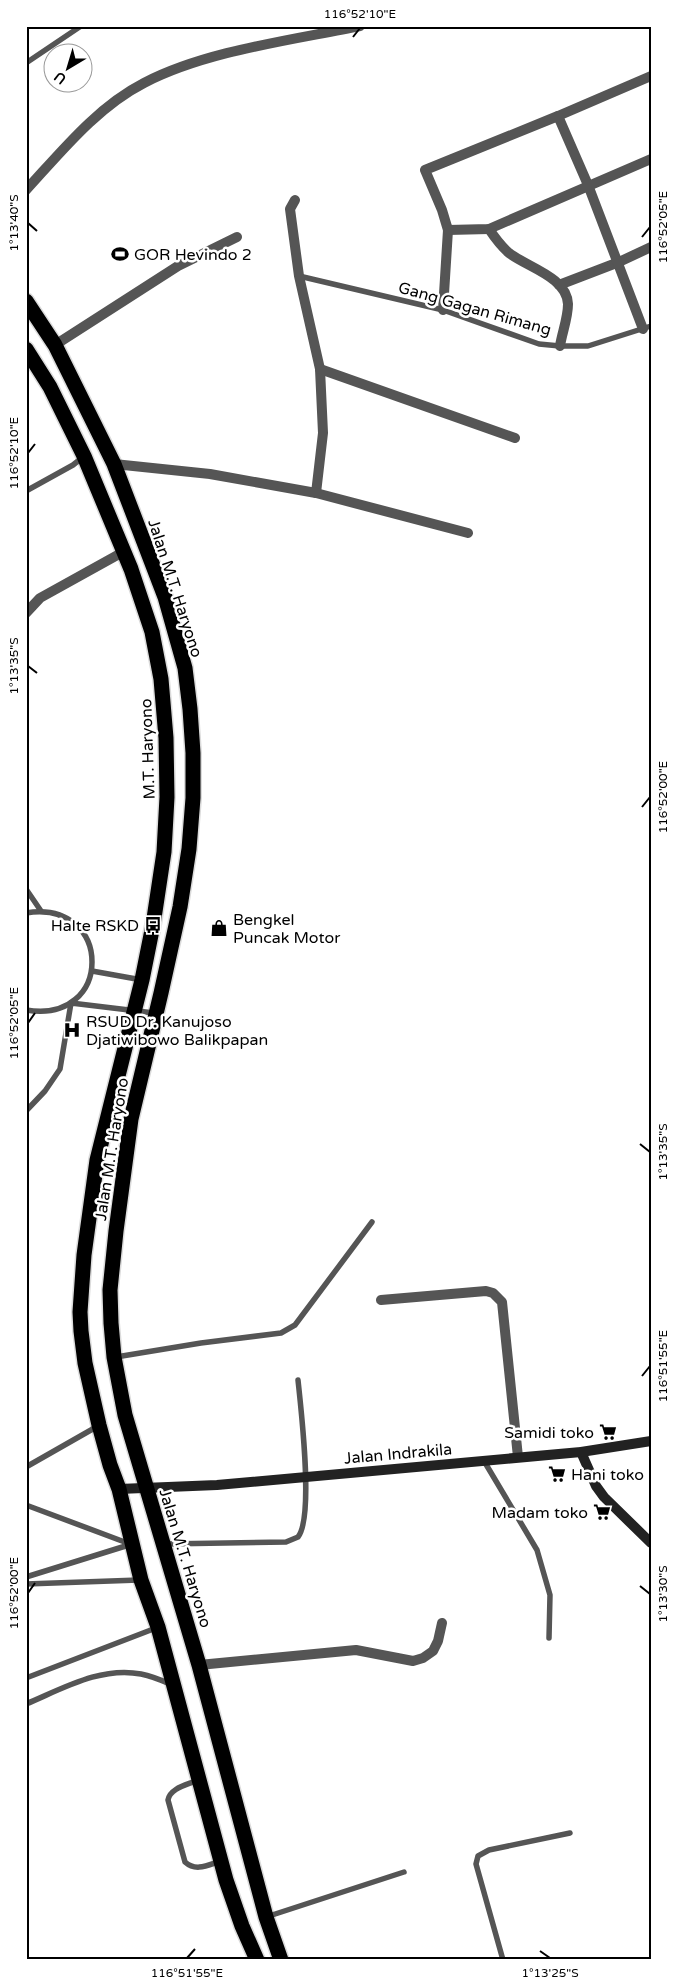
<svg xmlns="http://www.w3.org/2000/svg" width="677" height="1986" font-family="'Varela Round',sans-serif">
<rect width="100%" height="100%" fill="#fff"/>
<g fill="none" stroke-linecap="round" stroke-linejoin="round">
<g stroke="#dbdbdb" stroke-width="18">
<g id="highway">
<polyline points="26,301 55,345 114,464 165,597 185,668 190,709 193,753 193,798 189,849 180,907 161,993 131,1119 116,1231 110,1290 111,1323 114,1357 125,1415 199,1665 266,1917 281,1960"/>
<polyline points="26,349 50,387 84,456 131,569 152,632 161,679 166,738 167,797 164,852 153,925 142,980 97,1160 84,1255 80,1312 81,1331 85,1363 99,1425 110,1465 119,1489 141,1580 158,1627 226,1880 242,1926 257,1960"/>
</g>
</g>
<g stroke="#555" stroke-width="5.5">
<polyline points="26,63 81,26"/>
<polyline points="299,276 443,310 539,344 560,346 588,346 651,326"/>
<polyline points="26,491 73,465 83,457"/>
<polyline points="26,889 41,911"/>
<path d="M26 913C114 899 114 1025 26 1010"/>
<polyline points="92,971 142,980"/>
<polyline points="26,1111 45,1091 60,1069 71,1003 154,1013"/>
<polyline points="116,1357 201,1343 281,1333 295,1325 372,1222"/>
<polyline points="484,1461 537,1550 550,1595 549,1638"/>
<polyline points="26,1467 98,1426"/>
<polyline points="26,1505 130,1544"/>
<path d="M164 1544 286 1542 298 1537C314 1517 301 1409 298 1380"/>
<polyline points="26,1577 132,1544"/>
<polyline points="26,1584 139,1580"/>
<polyline points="26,1678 156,1628"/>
<path d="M26 1704C62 1689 101 1666 141 1674 151 1676 161 1680 170 1684"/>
<path d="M198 1780C187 1785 170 1788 168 1800L185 1862C196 1872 208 1865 221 1861"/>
<polyline points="266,1917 404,1872"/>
<polyline points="503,1960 476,1864 478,1856 489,1850 570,1833"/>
</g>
<g stroke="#555" stroke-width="10">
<polyline points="558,116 651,76"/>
<path d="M26 190C61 152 97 107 144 83 205 51 292 40 360 26"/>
<polyline points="295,200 290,209 299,276 320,369 323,433 316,493"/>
<path d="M489 229C495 238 501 246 509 253 527 267 567 277 568 304 568 318 562 333 560 346"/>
<polyline points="559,285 619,262 651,247"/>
<polyline points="443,310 448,230"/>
<polyline points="643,329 588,185 558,116 425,170 442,210 448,230 489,229 651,159"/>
<polyline points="55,345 178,266 237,237"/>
<polyline points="320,369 515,438"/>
<polyline points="114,464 210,474 316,493 468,533"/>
<polyline points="26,613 40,598 123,552"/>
<polyline points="381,1300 486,1291 493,1293 502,1302 518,1457"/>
<polyline points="199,1665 356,1650 413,1661 423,1658 433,1651 438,1641 442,1623"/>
</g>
<g stroke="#222" stroke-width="10">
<polyline points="581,1452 596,1486 604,1497 651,1543"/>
<polyline points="119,1489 217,1485 581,1452 651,1441"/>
</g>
<use href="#highway" stroke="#000" stroke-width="15"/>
</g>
<path fill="none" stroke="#000" stroke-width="2" d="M353 37 360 28M28 223 37 231M642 237 650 227M28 453 35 444M28 666 37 673M642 807 650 797M28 1023 35 1013M640 1144 650 1152M642 1376 650 1366M640 1586 650 1594M28 1593 35 1583M540 1951 550 1958M187 1958 195 1949"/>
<defs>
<g id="stadium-bare" transform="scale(1.35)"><path d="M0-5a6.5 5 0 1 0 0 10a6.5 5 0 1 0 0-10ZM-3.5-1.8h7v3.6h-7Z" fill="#000" stroke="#fff" stroke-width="2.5" paint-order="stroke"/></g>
<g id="bus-bare" transform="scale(1.35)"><path d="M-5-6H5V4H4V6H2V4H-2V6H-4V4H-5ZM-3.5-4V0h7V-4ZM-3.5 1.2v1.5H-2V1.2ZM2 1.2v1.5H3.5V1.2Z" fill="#000" stroke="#fff" stroke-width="2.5" paint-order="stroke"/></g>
<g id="shop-bare" transform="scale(1.35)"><path d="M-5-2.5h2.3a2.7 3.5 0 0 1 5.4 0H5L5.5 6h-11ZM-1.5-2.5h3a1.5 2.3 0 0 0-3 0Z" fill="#000" stroke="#fff" stroke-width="2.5" paint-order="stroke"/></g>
<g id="hospital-bare" transform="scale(1.35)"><path d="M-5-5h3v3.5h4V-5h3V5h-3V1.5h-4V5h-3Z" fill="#000" stroke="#fff" stroke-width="2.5" paint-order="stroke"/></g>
<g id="supermarket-bare" transform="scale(1.35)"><path d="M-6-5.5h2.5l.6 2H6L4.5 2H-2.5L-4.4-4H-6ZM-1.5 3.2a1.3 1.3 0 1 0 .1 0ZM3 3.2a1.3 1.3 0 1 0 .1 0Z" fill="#000" stroke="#fff" stroke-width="2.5" paint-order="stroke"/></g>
</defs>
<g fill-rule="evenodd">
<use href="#stadium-bare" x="120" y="254"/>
<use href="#bus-bare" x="153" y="925"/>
<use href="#shop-bare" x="219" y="928"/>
<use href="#hospital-bare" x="72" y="1030"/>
<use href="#supermarket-bare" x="608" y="1432"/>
<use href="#supermarket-bare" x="557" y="1474"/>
<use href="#supermarket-bare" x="602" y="1512"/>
</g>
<g text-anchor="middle" stroke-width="5" stroke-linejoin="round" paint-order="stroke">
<g font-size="16" fill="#000" stroke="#fff" text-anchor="start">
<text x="134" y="260">GOR Hevindo 2</text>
<text x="233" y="925">Bengkel<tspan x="233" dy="18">Puncak Motor</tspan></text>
<text x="139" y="931" text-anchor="end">Halte RSKD</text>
<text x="86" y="1027">RSUD Dr. Kanujoso<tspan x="86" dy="18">Djatiwibowo Balikpapan</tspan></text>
<text x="594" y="1438" text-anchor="end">Samidi toko</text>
<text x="571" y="1480">Hani toko</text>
<text x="588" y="1518" text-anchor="end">Madam toko</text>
</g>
<g font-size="16" fill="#000" stroke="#fff">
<text transform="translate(475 308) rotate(16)" y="6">Gang Gagan Rimang</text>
<text transform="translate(176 588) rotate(72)" y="6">Jalan M.T. Haryono</text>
<text transform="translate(147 749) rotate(-92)" y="6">M.T. Haryono</text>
<text transform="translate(111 1149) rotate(-81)" y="6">Jalan M.T. Haryono</text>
<text transform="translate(398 1453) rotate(-5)" y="6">Jalan Indrakila</text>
<text transform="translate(186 1558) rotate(73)" y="6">Jalan M.T. Haryono</text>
</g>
</g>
<rect width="677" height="1986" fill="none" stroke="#ffffff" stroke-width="55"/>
<g transform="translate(68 68) rotate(218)"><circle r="24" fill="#ffffff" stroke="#999999"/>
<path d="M0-4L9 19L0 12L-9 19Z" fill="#000000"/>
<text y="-8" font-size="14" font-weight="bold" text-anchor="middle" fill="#000000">U</text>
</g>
<rect x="28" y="28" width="622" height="1930" fill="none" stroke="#000" stroke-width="2"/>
<g font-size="12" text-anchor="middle" fill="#000">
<text x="360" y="18">116°52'10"E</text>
<text transform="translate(14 223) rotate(-90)" y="4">1°13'40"S</text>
<text transform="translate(663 227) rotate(-90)" y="4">116°52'05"E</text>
<text transform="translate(14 453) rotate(-90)" y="4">116°52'10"E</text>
<text transform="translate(14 666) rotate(-90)" y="4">1°13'35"S</text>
<text transform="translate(663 797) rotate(-90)" y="4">116°52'00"E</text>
<text transform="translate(14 1023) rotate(-90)" y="4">116°52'05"E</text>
<text transform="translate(663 1152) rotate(-90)" y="4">1°13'35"S</text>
<text transform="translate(663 1366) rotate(-90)" y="4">116°51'55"E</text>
<text transform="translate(14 1593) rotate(-90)" y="4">116°52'00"E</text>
<text transform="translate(663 1594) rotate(-90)" y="4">1°13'30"S</text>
<text x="187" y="1977">116°51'55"E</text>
<text x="550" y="1977">1°13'25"S</text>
</g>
</svg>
